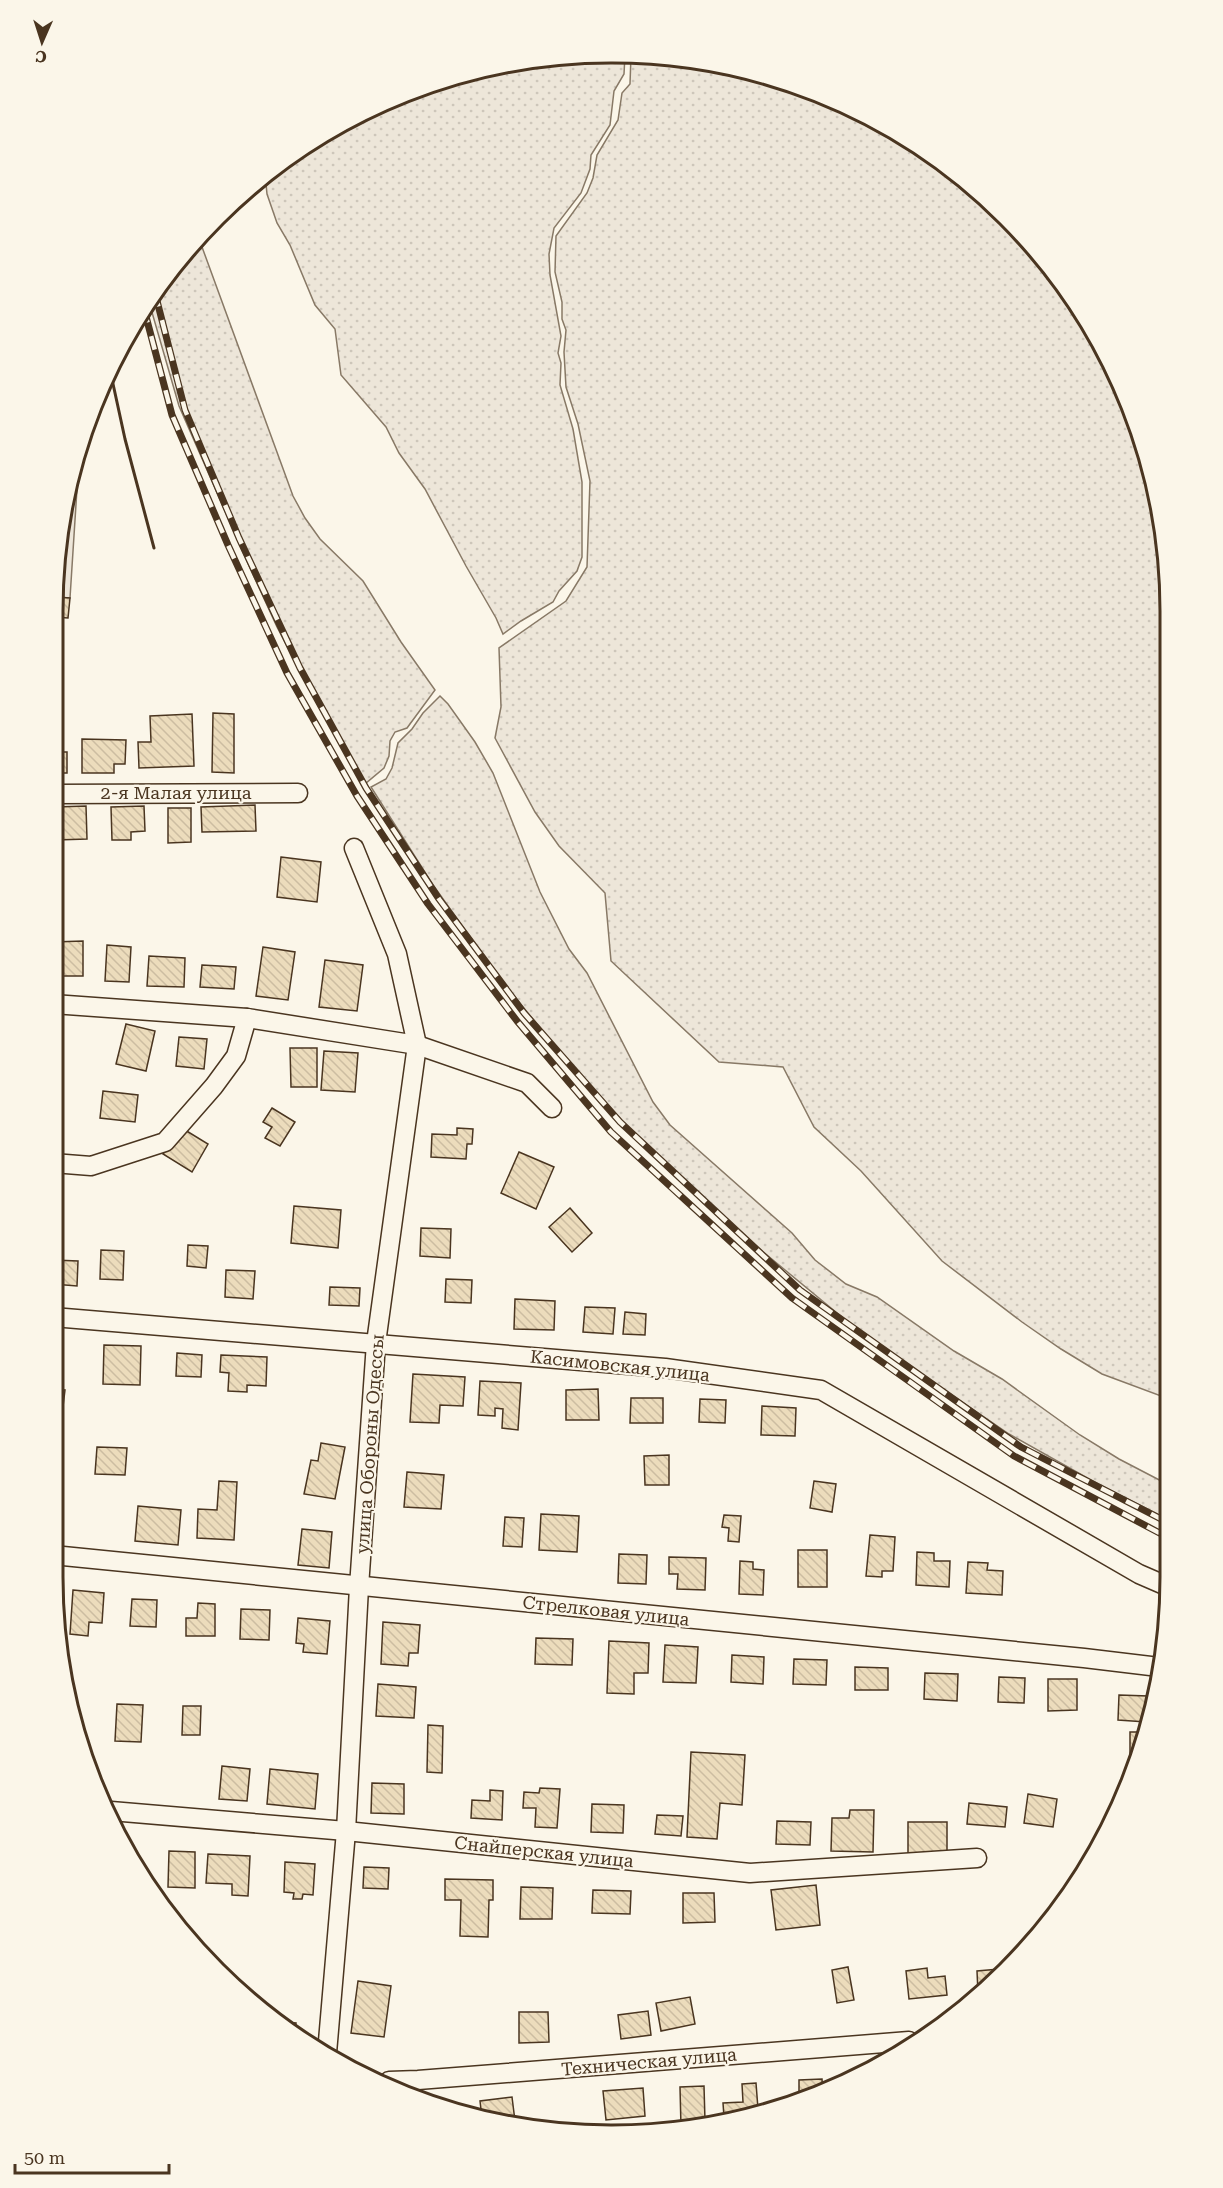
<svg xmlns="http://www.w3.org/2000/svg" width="1223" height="2188" font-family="'Roboto Serif',serif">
<defs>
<pattern id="grass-dots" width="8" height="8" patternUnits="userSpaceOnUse" patternTransform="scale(1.5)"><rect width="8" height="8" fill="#ede6d9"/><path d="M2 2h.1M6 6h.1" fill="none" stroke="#cdc6ba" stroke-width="1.8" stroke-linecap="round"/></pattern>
<pattern id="building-back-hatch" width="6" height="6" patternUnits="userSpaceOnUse" patternTransform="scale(1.5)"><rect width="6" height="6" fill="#ecdcbc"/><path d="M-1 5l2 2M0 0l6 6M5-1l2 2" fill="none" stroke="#ccbda1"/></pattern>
</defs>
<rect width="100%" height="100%" fill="#fbf6e9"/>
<g fill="url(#grass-dots)" stroke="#887966" stroke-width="1.5">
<polygon points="575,54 625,55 624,74 614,91 610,125 591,155 590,169 581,193 554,228 549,254 550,275 561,336 558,353 561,363 560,385 573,429 582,482 582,557 577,571 559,591 553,602 521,621 503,634 496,618 466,566 425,489 399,453 386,427 341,375 335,329 315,305 290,245 277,223 267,194 265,174 271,168 365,110 467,71"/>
<polygon points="631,56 685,57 792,82 891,128 1007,216 1076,301 1141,431 1166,539 1169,1399 1102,1374 1061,1349 1022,1322 942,1261 861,1171 814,1127 783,1067 719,1062 611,961 605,893 559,846 535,812 495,738 501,707 499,648 566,601 587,567 590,481 578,424 566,387 564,352 566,330 562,319 562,302 555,272 556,236 587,193 593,178 597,155 618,120 622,93 630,84"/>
<polygon points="198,236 293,496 305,518 320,539 363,581 401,642 435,690 407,728 395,732 390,741 389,756 384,768 366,783 321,711 277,627 250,568 179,406 149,302 191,243"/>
<polygon points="440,696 448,704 475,742 493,773 540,892 569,949 587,973 653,1102 670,1125 792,1233 815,1260 846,1284 877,1297 954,1351 1002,1379 1080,1435 1119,1459 1169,1485 1169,1520 1098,1484 1009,1434 860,1332 745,1237 631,1130 568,1062 501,980 433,885 371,787 386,779 392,768 398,743 412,729 423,713"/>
</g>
<polygon fill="#ede6d9" stroke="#887966" stroke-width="1.5" points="80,442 70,598 54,597 54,575"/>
<g fill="url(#building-back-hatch)" stroke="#4a3520" stroke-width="1.5">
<polygon points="54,597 70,598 68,618 54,617"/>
<polygon points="213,713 234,714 234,773 212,772"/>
<polygon points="192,714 194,766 139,768 138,742 151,742 150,716"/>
<polygon points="82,739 126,740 125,764 114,764 114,773 82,773"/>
<rect x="53" y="752" width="14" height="21"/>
<polygon points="255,805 256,831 202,832 201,807"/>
<polygon points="86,806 87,839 56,840 55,807"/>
<polygon points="144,806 145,831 131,832 131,840 112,840 111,807"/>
<polygon points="168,808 191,808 191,842 168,843"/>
<polygon points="281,857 321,862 317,902 277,897"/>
<polygon points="83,941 83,976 53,976 53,942"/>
<polygon points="107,945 131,947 129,982 105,981"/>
<polygon points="263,947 295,952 288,1000 256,996"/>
<polygon points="149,956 185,958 184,987 147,986"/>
<polygon points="325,960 363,965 357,1011 319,1007"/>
<polygon points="202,965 236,967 234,989 200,987"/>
<polygon points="126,1024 155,1031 146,1071 116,1064"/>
<polygon points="179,1037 207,1039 204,1069 176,1066"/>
<polygon points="290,1048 317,1048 317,1087 291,1087"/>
<polygon points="324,1051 358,1053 355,1092 321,1090"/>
<polygon points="103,1091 138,1095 135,1122 100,1118"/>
<polygon points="272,1108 295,1122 280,1146 265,1138 272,1127 263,1122"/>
<polygon points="457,1128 473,1129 472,1144 467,1144 466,1159 431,1157 432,1134 457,1135"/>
<polygon points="185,1130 208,1144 192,1172 163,1154 172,1139 177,1142"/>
<polygon points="519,1152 554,1167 536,1209 501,1193"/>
<polygon points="294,1206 341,1210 338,1248 291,1243"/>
<polygon points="570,1208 592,1233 572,1252 549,1227"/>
<polygon points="421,1228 451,1229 450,1258 420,1256"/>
<polygon points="188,1245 208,1246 206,1268 187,1266"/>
<polygon points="101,1250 124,1251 123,1280 100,1279"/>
<polygon points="53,1260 78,1261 77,1286 53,1284"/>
<polygon points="226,1270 255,1271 253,1299 225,1297"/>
<polygon points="446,1279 472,1280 471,1303 445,1302"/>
<polygon points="330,1287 360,1288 359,1306 329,1305"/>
<polygon points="515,1299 555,1301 554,1330 514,1329"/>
<polygon points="585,1307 615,1308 613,1334 583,1332"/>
<polygon points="625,1312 646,1314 645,1335 623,1334"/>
<polygon points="104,1345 141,1346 140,1385 103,1384"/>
<polygon points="177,1353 202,1355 201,1377 176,1376"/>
<polygon points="221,1355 267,1357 266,1386 247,1385 247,1392 228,1391 229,1373 220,1372"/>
<polygon points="413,1374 465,1377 463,1406 440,1405 439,1423 410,1422"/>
<polygon points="480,1381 521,1383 518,1430 502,1428 503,1409 495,1408 495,1416 478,1415"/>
<polygon points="53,1389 65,1390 61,1423 53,1422"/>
<polygon points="598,1389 599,1420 566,1420 566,1390"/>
<polygon points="631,1398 663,1398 663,1423 630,1423"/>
<polygon points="700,1399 726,1400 725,1423 699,1422"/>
<polygon points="762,1406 796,1408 795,1436 761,1435"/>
<polygon points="321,1443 345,1447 335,1499 304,1494 311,1460 318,1461"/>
<polygon points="97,1447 127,1448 125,1475 95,1474"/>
<polygon points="669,1455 669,1485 645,1485 644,1456"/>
<polygon points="53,1464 61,1465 54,1527 53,1527"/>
<polygon points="407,1472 444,1475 441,1509 404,1507"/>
<polygon points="219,1481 237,1482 234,1540 197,1538 198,1509 217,1510"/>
<polygon points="814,1481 836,1484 832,1512 810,1508"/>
<polygon points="138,1506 181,1510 178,1545 135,1541"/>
<polygon points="541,1514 579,1516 577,1552 539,1550"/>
<polygon points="724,1515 741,1516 739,1542 728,1541 729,1528 722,1527"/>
<polygon points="505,1517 524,1518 522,1547 503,1546"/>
<polygon points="302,1529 332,1532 329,1568 298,1565"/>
<polygon points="870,1535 895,1537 893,1571 882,1571 882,1577 866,1576"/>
<rect x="798" y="1550" width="29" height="37"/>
<polygon points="917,1552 934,1553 934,1561 950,1561 949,1587 916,1585"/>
<polygon points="619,1554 647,1555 646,1584 618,1583"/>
<polygon points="669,1557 706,1558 705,1590 677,1589 678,1574 669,1574"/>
<polygon points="740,1561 753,1562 753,1569 764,1570 763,1595 739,1594"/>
<polygon points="968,1562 988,1563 987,1570 1003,1571 1002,1595 966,1593"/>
<polygon points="73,1590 104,1593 102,1623 89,1622 88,1636 70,1634"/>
<polygon points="132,1599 157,1600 156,1627 130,1626"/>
<polygon points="198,1603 215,1604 215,1636 186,1636 186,1618 197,1618"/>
<polygon points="241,1609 270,1610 269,1640 240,1639"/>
<polygon points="298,1618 330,1621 327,1654 303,1652 304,1644 296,1643"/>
<polygon points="383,1622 420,1625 418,1653 409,1653 408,1666 381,1664"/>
<polygon points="536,1638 573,1639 572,1665 535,1664"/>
<polygon points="609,1641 649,1643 648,1673 634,1673 634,1694 607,1693"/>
<polygon points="665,1645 698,1647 696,1683 663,1682"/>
<polygon points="732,1655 764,1657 763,1684 731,1682"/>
<polygon points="794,1659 827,1660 826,1685 793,1684"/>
<polygon points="855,1667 888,1668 888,1690 855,1690"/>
<polygon points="925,1673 958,1674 957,1701 924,1699"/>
<polygon points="999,1677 1025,1678 1024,1703 998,1702"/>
<polygon points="1048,1679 1077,1679 1077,1710 1048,1711"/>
<polygon points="378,1684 416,1687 414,1718 376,1716"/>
<polygon points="1119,1695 1148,1696 1146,1722 1118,1720"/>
<polygon points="117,1704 143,1705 141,1742 115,1741"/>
<polygon points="183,1706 201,1706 200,1735 182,1735"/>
<polygon points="428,1725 443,1726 442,1773 427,1772"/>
<polygon points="1130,1732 1146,1732 1141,1757 1130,1757"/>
<polygon points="691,1752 745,1755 742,1805 720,1803 717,1839 687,1837"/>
<polygon points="222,1766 250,1769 247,1801 219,1799"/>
<polygon points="270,1769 318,1774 315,1809 267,1804"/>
<polygon points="372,1783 404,1784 404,1814 371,1813"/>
<polygon points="540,1788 560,1789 557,1828 535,1827 536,1808 523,1808 524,1792 539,1793"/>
<polygon points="490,1790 503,1791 502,1820 471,1818 472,1800 490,1801"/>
<polygon points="1028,1794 1057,1799 1053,1827 1024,1823"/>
<polygon points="969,1803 1007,1807 1005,1827 967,1824"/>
<polygon points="592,1804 624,1805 623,1833 591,1832"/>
<polygon points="850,1810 874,1810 873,1852 831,1851 832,1818 849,1818"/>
<polygon points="657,1815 683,1816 681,1836 655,1834"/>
<polygon points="777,1821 811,1822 810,1845 776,1844"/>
<rect x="908" y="1822" width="39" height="33"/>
<polygon points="169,1851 195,1852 195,1888 168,1887"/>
<polygon points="208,1854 250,1856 248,1896 232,1895 232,1884 206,1883"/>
<polygon points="285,1862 315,1864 313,1895 303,1894 302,1899 293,1899 294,1893 284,1892"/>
<polygon points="364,1867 389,1868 388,1889 363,1888"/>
<polygon points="445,1879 493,1880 493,1900 489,1900 488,1937 460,1936 461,1900 445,1900"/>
<polygon points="816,1885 820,1925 776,1930 771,1890"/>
<polygon points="521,1887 553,1888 552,1919 520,1919"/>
<polygon points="593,1890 631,1891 630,1914 592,1913"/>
<polygon points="683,1893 714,1893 715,1922 683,1923"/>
<polygon points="848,1967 854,2000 837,2003 832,1970"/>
<polygon points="927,1968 928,1978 945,1976 947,1995 909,1999 906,1971"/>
<polygon points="999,1969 999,1973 984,1992 978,1993 977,1971"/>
<polygon points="358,1981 391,1986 384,2037 351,2033"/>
<polygon points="690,1997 695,2024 661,2031 656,2003"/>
<polygon points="648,2011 651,2035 621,2039 618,2015"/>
<polygon points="519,2012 548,2012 549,2042 519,2043"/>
<polygon points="281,2022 296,2023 295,2036"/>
<polygon points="822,2079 823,2094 799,2099 799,2080"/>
<polygon points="756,2083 758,2109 724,2117 723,2103 743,2102 742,2084"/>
<polygon points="704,2086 705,2121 681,2127 680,2087"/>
<polygon points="643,2088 645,2116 606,2120 603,2091"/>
<polygon points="512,2097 515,2121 482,2118 480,2101"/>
</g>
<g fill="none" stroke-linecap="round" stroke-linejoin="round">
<g stroke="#4a3520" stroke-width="21">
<g id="street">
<polyline points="53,794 298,793"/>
<polyline points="53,1004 247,1018 417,1045 527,1083 552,1108"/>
<polyline points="53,1163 91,1166 165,1142 214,1086 236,1056 247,1018"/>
<polyline points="53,1317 665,1368 821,1390 1139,1574 1169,1587"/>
<polyline points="53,1555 1084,1658 1159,1667"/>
<polyline points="111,1811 346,1831 750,1873 977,1858"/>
<polyline points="327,2053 346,1831 359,1587 376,1343 417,1045 397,954 354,848"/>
<polyline points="389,2081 418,2080 909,2041"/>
</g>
</g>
<use href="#street" stroke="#fbf6e9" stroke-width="18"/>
<g stroke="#4a3520" stroke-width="7">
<g id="rail">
<polyline points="155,293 185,410 239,538 300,668 366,788 439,899 524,1013 620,1122 800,1290 1021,1447 1169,1523"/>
<polyline points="144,309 172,415 228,545 287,673 357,796 428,904 517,1021 611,1132 792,1298 1014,1456 1169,1538"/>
</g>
</g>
<use href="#rail" stroke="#fbf6e9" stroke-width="4.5" stroke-dasharray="14" stroke-linecap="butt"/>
<polyline stroke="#4a3520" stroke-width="3" points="110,370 125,439 154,548"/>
</g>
<g text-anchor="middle" stroke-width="4.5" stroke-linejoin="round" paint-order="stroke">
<g font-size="18" fill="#4a3520" stroke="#fbf6e9">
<text x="176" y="799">2-я Малая улица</text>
<text transform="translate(620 1366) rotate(6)" y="6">Касимовская улица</text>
<text transform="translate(370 1444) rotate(-86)" y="6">улица Обороны Одессы</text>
<text transform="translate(606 1611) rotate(6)" y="6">Стрелковая улица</text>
<text transform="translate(544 1852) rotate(6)" y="6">Снайперская улица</text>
<text transform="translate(649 2062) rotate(-5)" y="6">Техническая улица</text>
</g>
</g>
<path d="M0 0H1223V2188H0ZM611 63H612A548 548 0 0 1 1160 611V1577A548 548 0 0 1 612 2125H611A548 548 0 0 1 63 1577V611A548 548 0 0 1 611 63Z" fill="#fbf6e9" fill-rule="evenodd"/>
<path fill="none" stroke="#4a3520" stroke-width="3" d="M611 63H612A548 548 0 0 1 1160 611V1577A548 548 0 0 1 612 2125H611A548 548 0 0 1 63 1577V611A548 548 0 0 1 611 63Z"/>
<g transform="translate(42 42) rotate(183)" stroke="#fbf6e9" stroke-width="4.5" paint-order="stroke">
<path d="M0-4.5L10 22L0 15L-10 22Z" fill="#4a3520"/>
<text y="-9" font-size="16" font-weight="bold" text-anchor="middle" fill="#4a3520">С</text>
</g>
<path d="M15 2164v9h154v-9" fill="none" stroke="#4a3520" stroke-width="3"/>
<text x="24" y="2164" font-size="18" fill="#4a3520" stroke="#fbf6e9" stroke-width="4.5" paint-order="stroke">50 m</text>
</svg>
